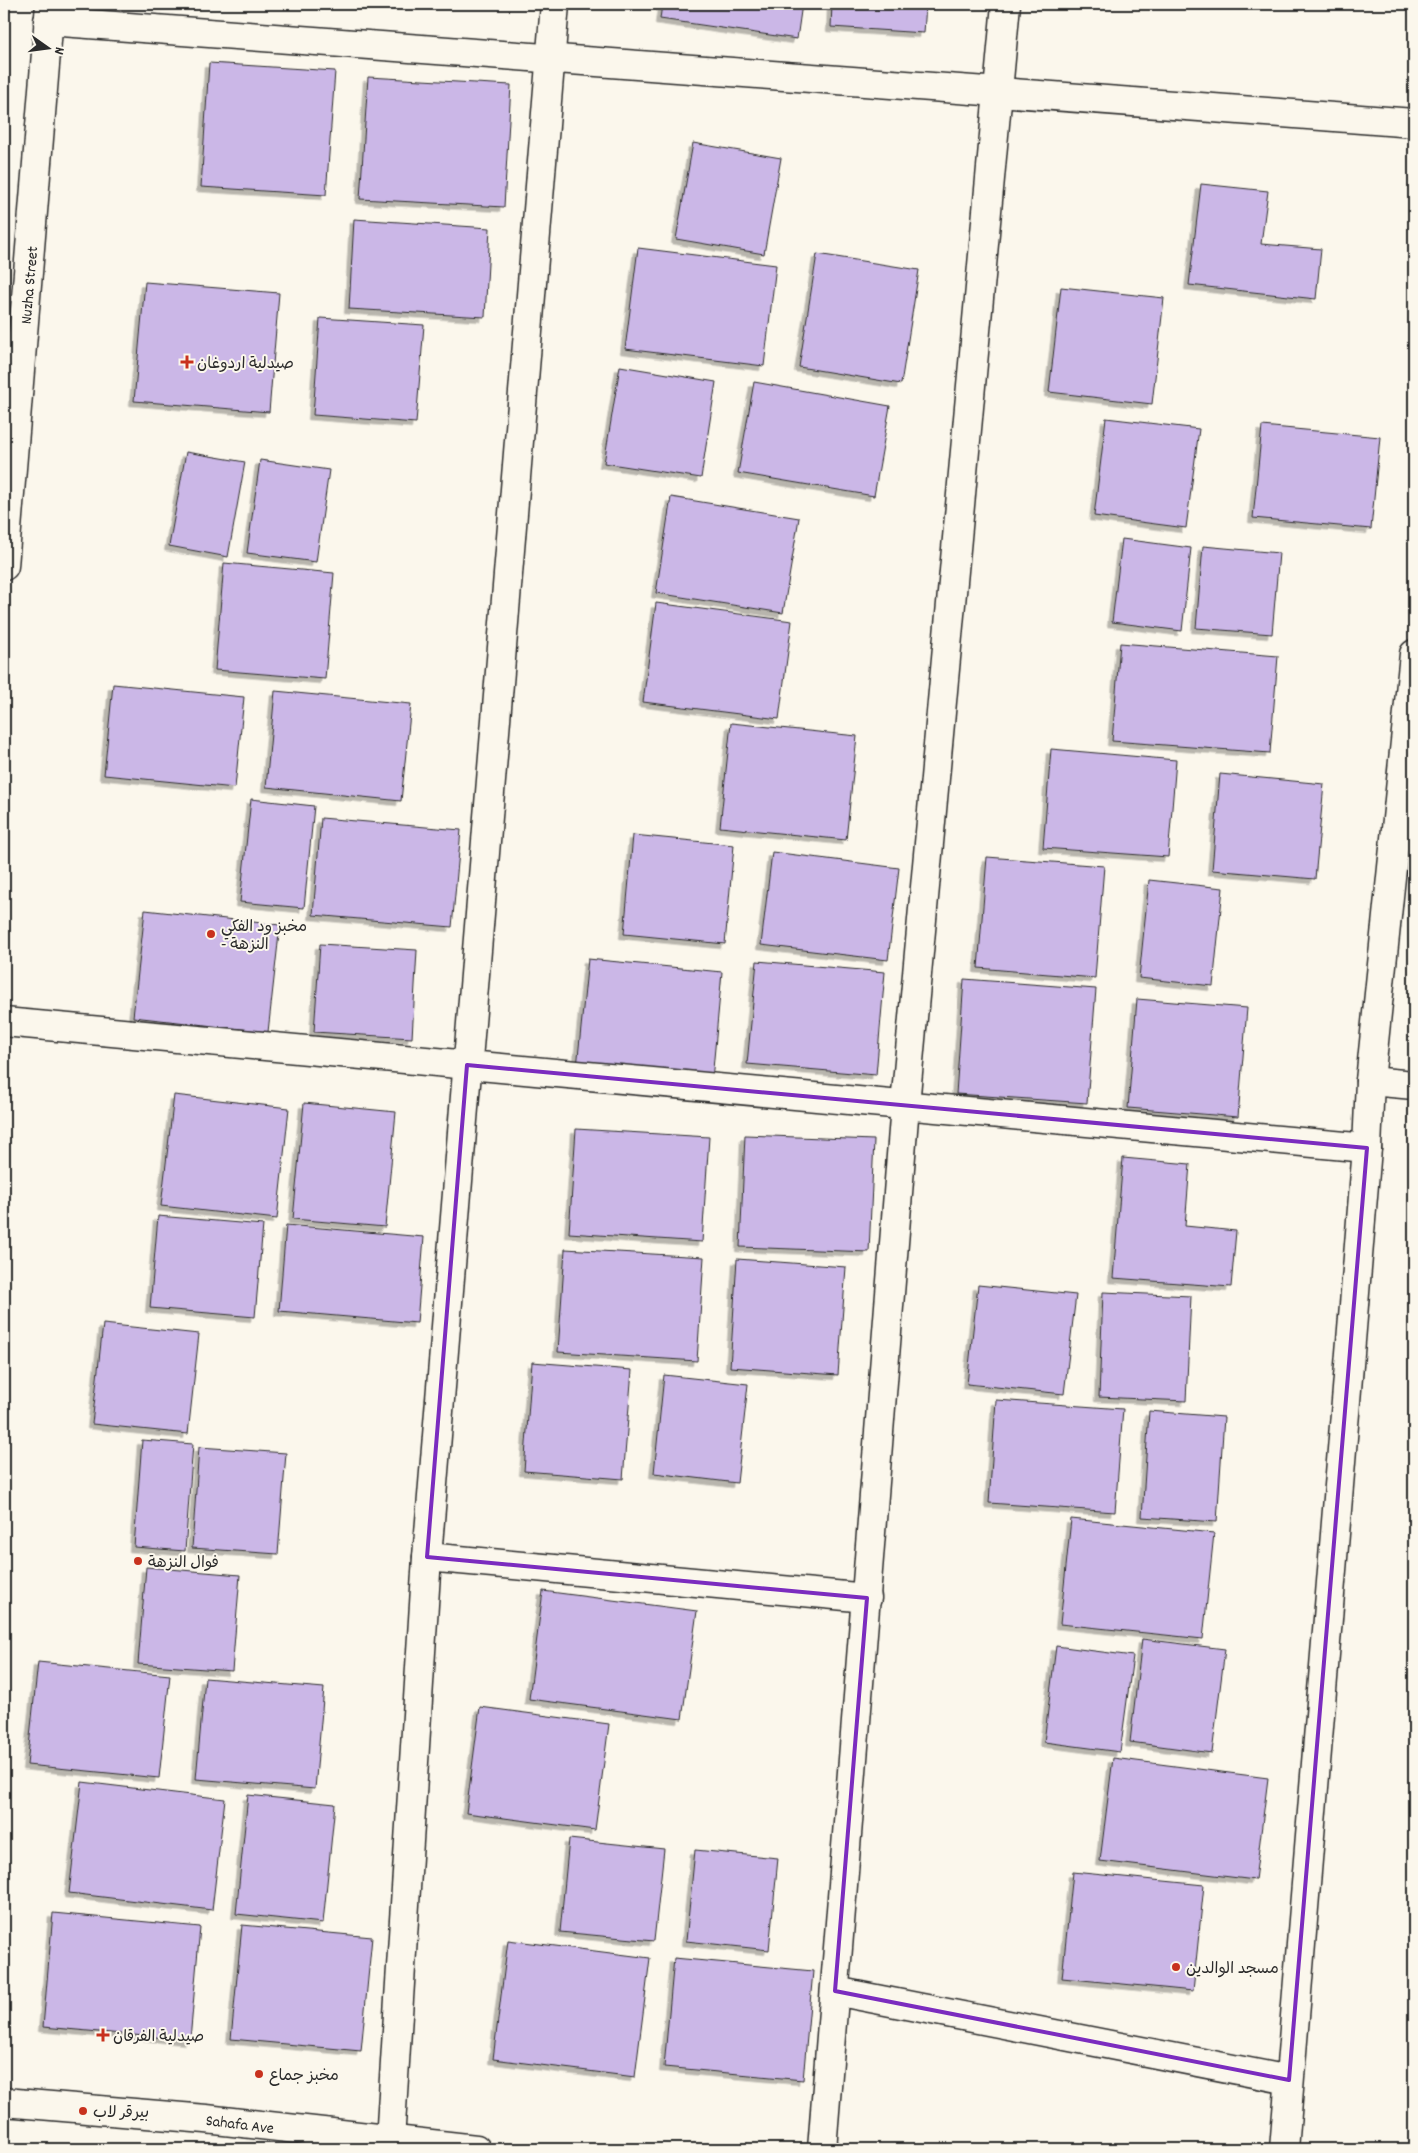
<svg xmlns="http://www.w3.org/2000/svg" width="1418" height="2153" font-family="Dekko,'Playpen Sans Arabic',sans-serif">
<defs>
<filter id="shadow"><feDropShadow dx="-4.5" dy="4.5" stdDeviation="0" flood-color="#0004"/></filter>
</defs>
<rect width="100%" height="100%" fill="#fbf7ec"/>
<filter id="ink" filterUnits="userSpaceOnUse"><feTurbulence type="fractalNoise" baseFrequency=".02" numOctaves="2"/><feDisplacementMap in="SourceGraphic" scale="10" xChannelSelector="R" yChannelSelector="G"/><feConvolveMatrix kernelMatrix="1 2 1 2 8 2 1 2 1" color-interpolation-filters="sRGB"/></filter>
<g filter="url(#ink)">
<g fill="#cbb7e7" stroke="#2b2b2b" filter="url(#shadow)">
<polygon points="662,4 802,4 797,39 660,19"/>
<polygon points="832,4 926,4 924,33 831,27"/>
<polygon points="209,63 335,71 326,195 201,187"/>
<polygon points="368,77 511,85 504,207 360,199"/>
<polygon points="693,143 781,158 764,254 676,239"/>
<polygon points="1201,184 1268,191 1261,244 1321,249 1316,299 1189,285"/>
<polygon points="354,219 490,228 485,317 349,309"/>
<polygon points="638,248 776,265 764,366 625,349"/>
<polygon points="817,254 919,270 901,384 799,367"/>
<polygon points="145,282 279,293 269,412 134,401"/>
<polygon points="1061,287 1164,298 1152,404 1049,392"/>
<polygon points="320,318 424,325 416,423 313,415"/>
<polygon points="620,366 716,382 701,478 604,463"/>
<polygon points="754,382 890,406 874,496 738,473"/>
<polygon points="1106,418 1199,429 1186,528 1094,516"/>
<polygon points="1262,426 1380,437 1371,529 1253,518"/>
<polygon points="186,452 245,462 228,557 169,546"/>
<polygon points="260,460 329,470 316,562 247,553"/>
<polygon points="671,497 799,518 783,613 656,593"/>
<polygon points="1122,539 1191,548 1182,631 1112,622"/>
<polygon points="1203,546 1279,553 1272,634 1196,628"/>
<polygon points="224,563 334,573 325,679 215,670"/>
<polygon points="656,603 792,621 779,719 643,702"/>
<polygon points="1120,643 1278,656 1270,753 1112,741"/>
<polygon points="113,684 244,697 235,788 104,775"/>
<polygon points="275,691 411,704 401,801 266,787"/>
<polygon points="731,723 857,736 846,840 720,827"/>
<polygon points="1051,749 1176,760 1168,857 1043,848"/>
<polygon points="1220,774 1324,784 1315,879 1212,870"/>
<polygon points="251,799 314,806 304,908 240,902"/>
<polygon points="321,818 461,830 452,927 313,915"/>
<polygon points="633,835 734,845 725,944 624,934"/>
<polygon points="772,852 899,868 888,960 761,945"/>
<polygon points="987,857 1104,866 1095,978 978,968"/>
<polygon points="1149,880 1223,888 1213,986 1139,978"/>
<polygon points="145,910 280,925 268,1032 133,1017"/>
<polygon points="320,944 417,950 412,1038 314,1032"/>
<polygon points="588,959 722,972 712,1080 577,1067"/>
<polygon points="757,961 885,972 876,1075 747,1064"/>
<polygon points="964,979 1096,989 1087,1103 956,1094"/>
<polygon points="1137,999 1247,1008 1238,1117 1128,1108"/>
<polygon points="174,1095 289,1108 277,1219 161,1206"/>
<polygon points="304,1103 396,1112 385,1227 293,1219"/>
<polygon points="576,1129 709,1137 702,1242 569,1233"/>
<polygon points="745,1135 874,1140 869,1252 740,1247"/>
<polygon points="1123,1158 1190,1164 1185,1226 1236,1231 1231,1287 1113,1278"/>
<polygon points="158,1216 263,1225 255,1317 150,1308"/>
<polygon points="286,1225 424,1237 417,1323 279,1311"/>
<polygon points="565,1249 704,1257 697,1361 558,1352"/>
<polygon points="737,1259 846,1267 838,1375 730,1367"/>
<polygon points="978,1285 1076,1295 1064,1394 967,1384"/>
<polygon points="1103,1292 1191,1296 1186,1401 1099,1397"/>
<polygon points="103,1324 199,1334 188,1434 92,1424"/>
<polygon points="532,1362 632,1370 623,1479 524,1471"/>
<polygon points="664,1375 748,1384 737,1483 654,1473"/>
<polygon points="996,1400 1123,1409 1115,1512 989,1503"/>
<polygon points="1149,1411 1224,1417 1217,1522 1142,1517"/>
<polygon points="142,1440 193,1444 185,1551 134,1547"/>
<polygon points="199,1447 286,1453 278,1554 192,1548"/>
<polygon points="1071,1519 1214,1533 1203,1639 1060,1624"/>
<polygon points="146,1567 240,1575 232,1671 138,1664"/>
<polygon points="543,1591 697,1611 682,1719 529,1699"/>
<polygon points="1142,1639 1225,1649 1212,1753 1130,1742"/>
<polygon points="1056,1646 1133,1656 1120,1752 1044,1742"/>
<polygon points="38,1662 170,1675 159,1778 27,1765"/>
<polygon points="205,1678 324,1688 315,1789 196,1779"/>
<polygon points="480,1707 609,1724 595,1830 466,1813"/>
<polygon points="1113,1758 1268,1778 1255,1880 1100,1861"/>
<polygon points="82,1782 225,1799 212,1910 69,1893"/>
<polygon points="248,1795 335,1804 323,1923 236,1914"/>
<polygon points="569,1839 664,1849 654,1941 560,1932"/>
<polygon points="695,1850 778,1858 769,1950 686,1941"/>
<polygon points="1073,1872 1204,1885 1193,1991 1062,1978"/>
<polygon points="53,1913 200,1927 190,2040 43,2027"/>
<polygon points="242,1925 372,1937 361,2051 231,2039"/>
<polygon points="508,1940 650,1958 635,2077 493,2059"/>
<polygon points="674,1958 813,1971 803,2080 664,2067"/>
</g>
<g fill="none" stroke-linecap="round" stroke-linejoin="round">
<g stroke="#2b2b2b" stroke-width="31">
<g id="minor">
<polyline points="48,21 1414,123"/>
<polyline points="4,1022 1367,1148"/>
<polyline points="1370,1081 1414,1085"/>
<polyline points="427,1557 867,1598"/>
<polyline points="835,1991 1289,2080"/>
<polyline points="390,2141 427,1557 555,4"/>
<polyline points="822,2149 905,1105 1006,4"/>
<polyline points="1284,2149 1367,1148 1370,1081 1414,654"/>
</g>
</g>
<g stroke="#2b2b2b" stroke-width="31">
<polyline id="tertiary" points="4,566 50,4"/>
</g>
<g stroke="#2b2b2b" stroke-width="31">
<polyline id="secondary" points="4,2102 206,2119 476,2149"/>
</g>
<use href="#minor" stroke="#fbf7ec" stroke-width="28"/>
<use href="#tertiary" stroke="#fbf7ec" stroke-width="28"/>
<use href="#secondary" stroke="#fbf7ec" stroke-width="28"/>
</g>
</g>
<path fill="none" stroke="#7b2cbf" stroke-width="4" stroke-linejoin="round" d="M467 1065 1367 1148 1289 2080 835 1991 867 1598 427 1557Z"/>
<g fill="#c8321e" stroke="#fbf7ec" stroke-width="2">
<path d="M184.5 354.5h5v5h5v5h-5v5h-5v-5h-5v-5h5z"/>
<circle cx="211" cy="934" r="5"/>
<circle cx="138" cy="1561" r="5"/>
<circle cx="1176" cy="1967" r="5"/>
<path d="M100.5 2027.5h5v5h5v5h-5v5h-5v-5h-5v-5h5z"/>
<circle cx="259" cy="2074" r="5"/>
<circle cx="83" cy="2111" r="5"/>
</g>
<g text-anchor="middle" stroke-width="4" stroke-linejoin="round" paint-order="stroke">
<g font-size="16" fill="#2b2b2b" stroke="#fbf7ec">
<text transform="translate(28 285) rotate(-85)" y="6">Nuzha Street</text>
<text transform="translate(240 2123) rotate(7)" y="6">Sahafa Ave</text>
</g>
<g font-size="16" fill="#2b2b2b" stroke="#fbf7ec" text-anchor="start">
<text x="197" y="368">صيدلية اردوغان</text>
<text x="221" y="931">مخبز ود الفكي<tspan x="221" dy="18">- النزهة</tspan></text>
<text x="148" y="1567">فوال النزهة</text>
<text x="1186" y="1973">مسجد الوالدين</text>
<text x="113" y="2041">صيدلية الفرقان</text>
<text x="269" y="2080">مخبز جماع</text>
<text x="93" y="2117">بيرقر لاب</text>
</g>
</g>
<rect width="1418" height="2153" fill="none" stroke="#fbf7ec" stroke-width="20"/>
<rect x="10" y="10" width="1398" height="2133" fill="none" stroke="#2b2b2b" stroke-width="2" filter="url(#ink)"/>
<g transform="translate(48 48) rotate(104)" stroke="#fbf7ec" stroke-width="4" paint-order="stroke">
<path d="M0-4L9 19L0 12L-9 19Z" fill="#2b2b2b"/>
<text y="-8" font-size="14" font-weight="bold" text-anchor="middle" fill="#2b2b2b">N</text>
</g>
</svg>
